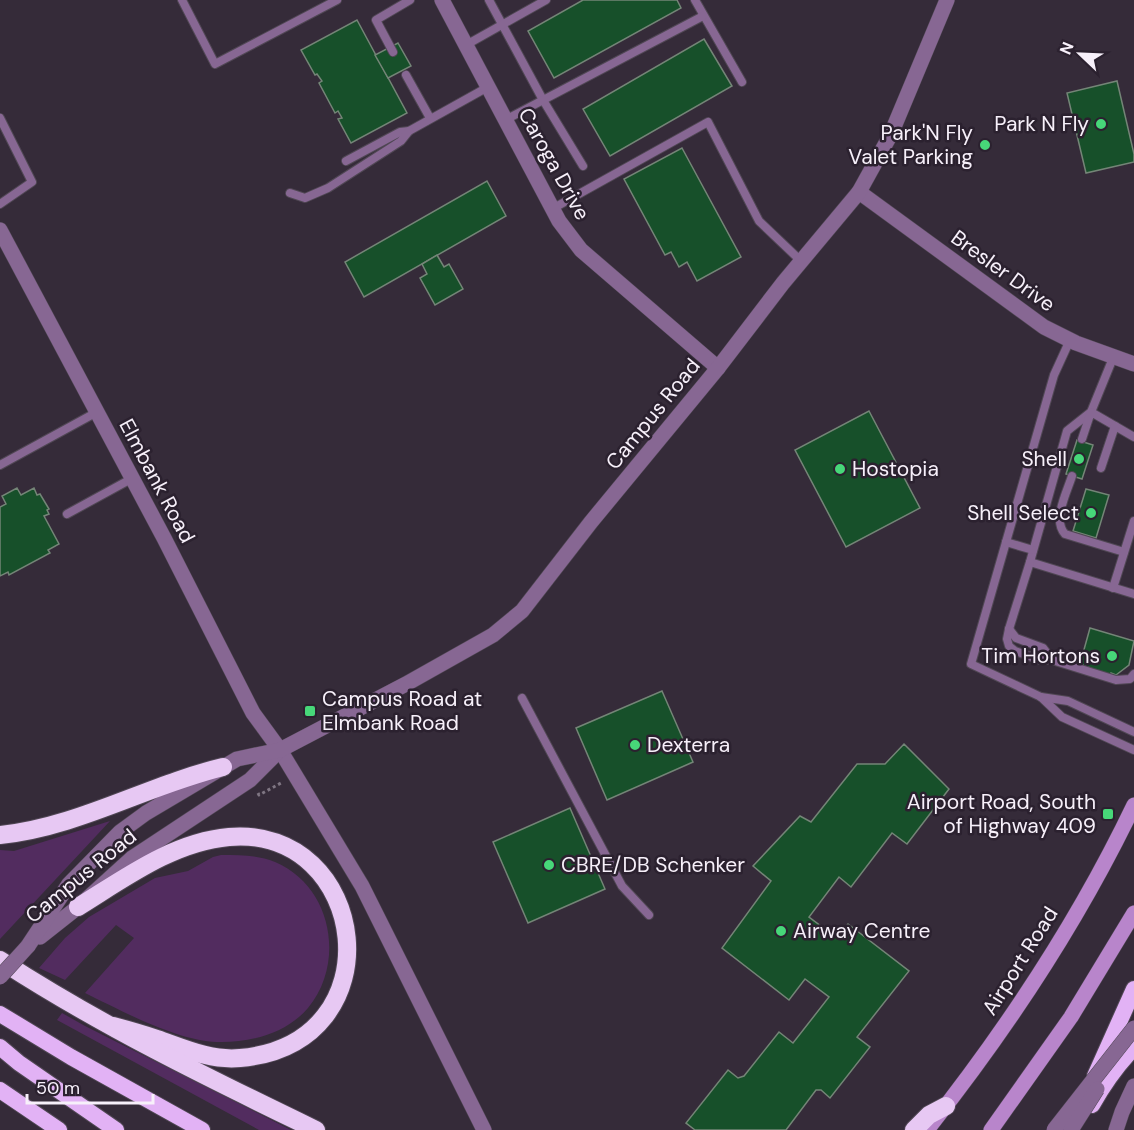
<svg xmlns="http://www.w3.org/2000/svg" width="1134" height="1130" font-family="'DM Sans',sans-serif">
<rect width="100%" height="100%" fill="#352b39"/>
<g fill="#522c5f">
<polygon points="110,821 0,939 0,850 14,851"/>
<path d="M221 855C240 855 257 855 275 862 332 886 346 962 308 1008 286 1034 249 1043 217 1042 177 1041 120 1010 85 993L134 938 116 925 65 980 39 968 65 938 89 917 155 878 188 871 213 857Z"/>
<polygon points="62,1013 85,1026 291,1130 259,1130 57,1020"/>
</g>
<g fill="#17502a" stroke="#748577" stroke-width="1.5">
<polygon points="583,0 677,0 681,8 554,78 528,31"/>
<polygon points="357,20 407,113 351,143 338,119 342,118 338,111 335,113 319,83 322,81 317,74 315,75 301,50"/>
<polygon points="704,39 732,86 610,156 583,109"/>
<polygon points="398,43 411,66 388,78 375,55"/>
<polygon points="1117,81 1134,154 1134,162 1086,173 1067,93"/>
<polygon points="682,148 741,257 697,281 687,262 679,267 671,252 665,255 624,179"/>
<polygon points="487,181 506,216 364,297 345,262"/>
<polygon points="437,255 444,267 449,264 463,289 435,305 420,278 427,274 422,264"/>
<polygon points="869,411 920,508 846,547 795,450"/>
<polygon points="1077,440 1093,445 1082,479 1066,474"/>
<polygon points="17,488 21,495 34,488 37,495 40,494 49,509 47,510 49,514 44,516 59,544 48,550 50,553 9,575 8,572 0,576 0,507 6,504 2,496"/>
<polygon points="1086,489 1109,495 1096,538 1073,531"/>
<polygon points="1090,628 1134,641 1129,665 1116,675 1111,673 1110,676 1080,664"/>
<polygon points="662,691 693,762 607,800 576,728"/>
<polygon points="904,744 949,789 907,844 892,833 851,887 839,877 809,917 837,938 848,924 909,971 857,1037 870,1047 830,1098 821,1090 816,1090 786,1130 695,1130 686,1123 728,1070 738,1078 744,1076 779,1032 793,1043 829,997 805,979 789,1000 722,948 771,881 753,866 800,816 811,822 857,764 885,764"/>
<polygon points="570,808 605,889 528,923 493,842"/>
</g>
<g fill="none" stroke-linecap="round" stroke-linejoin="round">
<g stroke="#504754" stroke-width="10">
<g id="service">
<polyline points="182,0 215,64 337,0"/>
<polyline points="489,0 543,100 583,166"/>
<polyline points="695,0 742,82"/>
<polyline points="466,45 546,0"/>
<polyline points="393,52 376,20 410,0"/>
<polyline points="406,75 430,118"/>
<polyline points="0,118 32,182 0,204"/>
<polyline points="505,120 703,16"/>
<polyline points="346,161 400,132 409,131 488,87"/>
<polyline points="290,193 305,198 328,188 401,141 409,131"/>
<polyline points="552,209 708,122 759,221 801,261"/>
<polyline points="1070,340 1054,375 971,664 1041,697 1062,717 1134,750"/>
<polyline points="1113,358 1091,412 1067,431 1030,562 1134,594"/>
<polyline points="1082,439 1091,412 1134,437"/>
<polyline points="0,465 97,412"/>
<polyline points="1101,468 1115,426"/>
<path d="M1072 476C1067 492 1052 520 1065 534L1124 552"/>
<polyline points="67,514 131,479"/>
<polyline points="1006,542 1033,550"/>
<polyline points="1030,562 1009,629 1007,639 1009,646 1015,651 1040,660 1052,660 1116,680 1130,679 1134,674"/>
<polyline points="1113,588 1134,521"/>
<polyline points="1009,629 1016,638 1043,648 1052,660"/>
<polyline points="1041,697 1068,701 1134,732"/>
<polyline points="522,698 622,886 649,915"/>
</g>
</g>
<g stroke="#504754" stroke-width="16">
<g id="minor">
<polyline points="442,0 559,221 581,250 718,368"/>
<polyline points="0,230 164,538 253,713 280,750"/>
</g>
</g>
<g stroke="#504754" stroke-width="16">
<g id="tertiary">
<polyline points="859,192 1044,327 1076,343 1134,364"/>
<polyline points="280,750 362,886 484,1130"/>
<polyline points="40,937 78,907 132,858 250,780 280,750"/>
<polyline points="28,946 69,884 120,832 146,813 237,759 280,750 406,684 493,635 522,611 591,522 718,368 783,283 859,192 891,134 947,0"/>
<polyline points="1116,1130 1122,1112 1134,1086"/>
</g>
</g>
<g stroke="#504754" stroke-width="16">
<g id="secondary">
<path d="M927 1130C1007 1029 1078 922 1134 805"/>
<polyline points="991,1130 1071,1017 1134,913"/>
</g>
</g>
<g stroke="#504754" stroke-width="18">
<g id="trunk">
<polyline points="0,1014 71,1057 202,1130"/>
<polyline points="0,1047 19,1063 116,1130"/>
<polyline points="1095,1076 1134,989"/>
<polyline points="0,1090 59,1130"/>
<path d="M1092 1105C1104 1084 1117 1065 1134 1048"/>
</g>
</g>
<g stroke="#504754" stroke-width="20">
<g id="motorway">
<path d="M0 835C78 827 148 785 223 767"/>
<path d="M78 907C125 878 173 842 229 837 369 825 399 1044 240 1058 211 1061 183 1048 157 1039 142 1034 128 1030 113 1026"/>
<path d="M0 960C100 1025 208 1078 316 1130"/>
<polyline points="914,1130 929,1115 946,1106"/>
</g>
</g>
<polyline stroke="#7f7683" stroke-width="3" stroke-dasharray="3 3" stroke-linecap="butt" points="258,793 259,795 281,783"/>
<use href="#service" stroke="#876793" stroke-width="8"/>
<use href="#minor" stroke="#876793" stroke-width="15"/>
<use href="#tertiary" stroke="#876793" stroke-width="15"/>
<use href="#secondary" stroke="#b885cb" stroke-width="15"/>
<use href="#trunk" stroke="#e2b2f5" stroke-width="16"/>
<use href="#motorway" stroke="#e7c8f3" stroke-width="18"/>
<g stroke="#504754" stroke-width="16" stroke-linecap="butt">
<g id="tertiary-bridge">
<polyline points="0,977 28,946"/>
<polyline points="1054,1130 1134,1028"/>
<polyline points="1071,1130 1097,1089"/>
</g>
</g>
<use href="#tertiary-bridge" stroke="#876793" stroke-width="15"/>
</g>
<g fill="#47d779" stroke="#2b212f" stroke-width="2">
<circle cx="1101" cy="124" r="6"/>
<circle cx="985" cy="145" r="6"/>
<circle cx="1079" cy="459" r="6"/>
<circle cx="840" cy="469" r="6"/>
<circle cx="1091" cy="513" r="6"/>
<circle cx="1112" cy="656" r="6"/>
<rect x="304" y="705" width="12" height="12" rx="3"/>
<circle cx="635" cy="745" r="6"/>
<rect x="1102" y="808" width="12" height="12" rx="3"/>
<circle cx="549" cy="865" r="6"/>
<circle cx="781" cy="931" r="6"/>
</g>
<g text-anchor="middle" stroke-width="5" stroke-linejoin="round" paint-order="stroke">
<g font-size="21" fill="#f7f0fa" stroke="#2b212f" text-anchor="end">
<text x="1089" y="131">Park N Fly</text>
<text x="973" y="140">Park'N Fly<tspan x="973" dy="24">Valet Parking</tspan></text>
<text x="1067" y="466">Shell</text>
<text x="852" y="476" text-anchor="start">Hostopia</text>
<text x="1079" y="520">Shell Select</text>
<text x="1100" y="663">Tim Hortons</text>
<text x="322" y="706" text-anchor="start">Campus Road at<tspan x="322" dy="24">Elmbank Road</tspan></text>
<text x="647" y="752" text-anchor="start">Dexterra</text>
<text x="1096" y="809">Airport Road, South<tspan x="1096" dy="24">of Highway 409</tspan></text>
<text x="561" y="872" text-anchor="start">CBRE/DB Schenker</text>
<text x="793" y="938" text-anchor="start">Airway Centre</text>
</g>
<g font-size="21" fill="#f7f0fa" stroke="#2b212f">
<text transform="translate(554 164) rotate(61)" y="7">Caroga Drive</text>
<text transform="translate(1003 271) rotate(36)" y="7">Bresler Drive</text>
<text transform="translate(653 414) rotate(-51)" y="7">Campus Road</text>
<text transform="translate(157 481) rotate(62)" y="7">Elmbank Road</text>
<text transform="translate(81 876) rotate(-39)" y="7">Campus Road</text>
<text transform="translate(1020 961) rotate(-58)" y="7">Airport Road</text>
</g>
</g>
<g transform="translate(1080 54) rotate(293)" stroke="#2b212f" stroke-width="4.5" paint-order="stroke">
<path d="M0-4.5L10 22L0 15L-10 22Z" fill="#f7f0fa"/>
<text y="-9" font-size="16" font-weight="bold" text-anchor="middle" fill="#f7f0fa">N</text>
</g>
<path d="M27 1094v9h126v-9" fill="none" stroke="#f7f0fa" stroke-width="3"/>
<text x="36" y="1094" font-size="18" fill="#f7f0fa" stroke="#2b212f" stroke-width="4.5" paint-order="stroke">50 m</text>
</svg>
